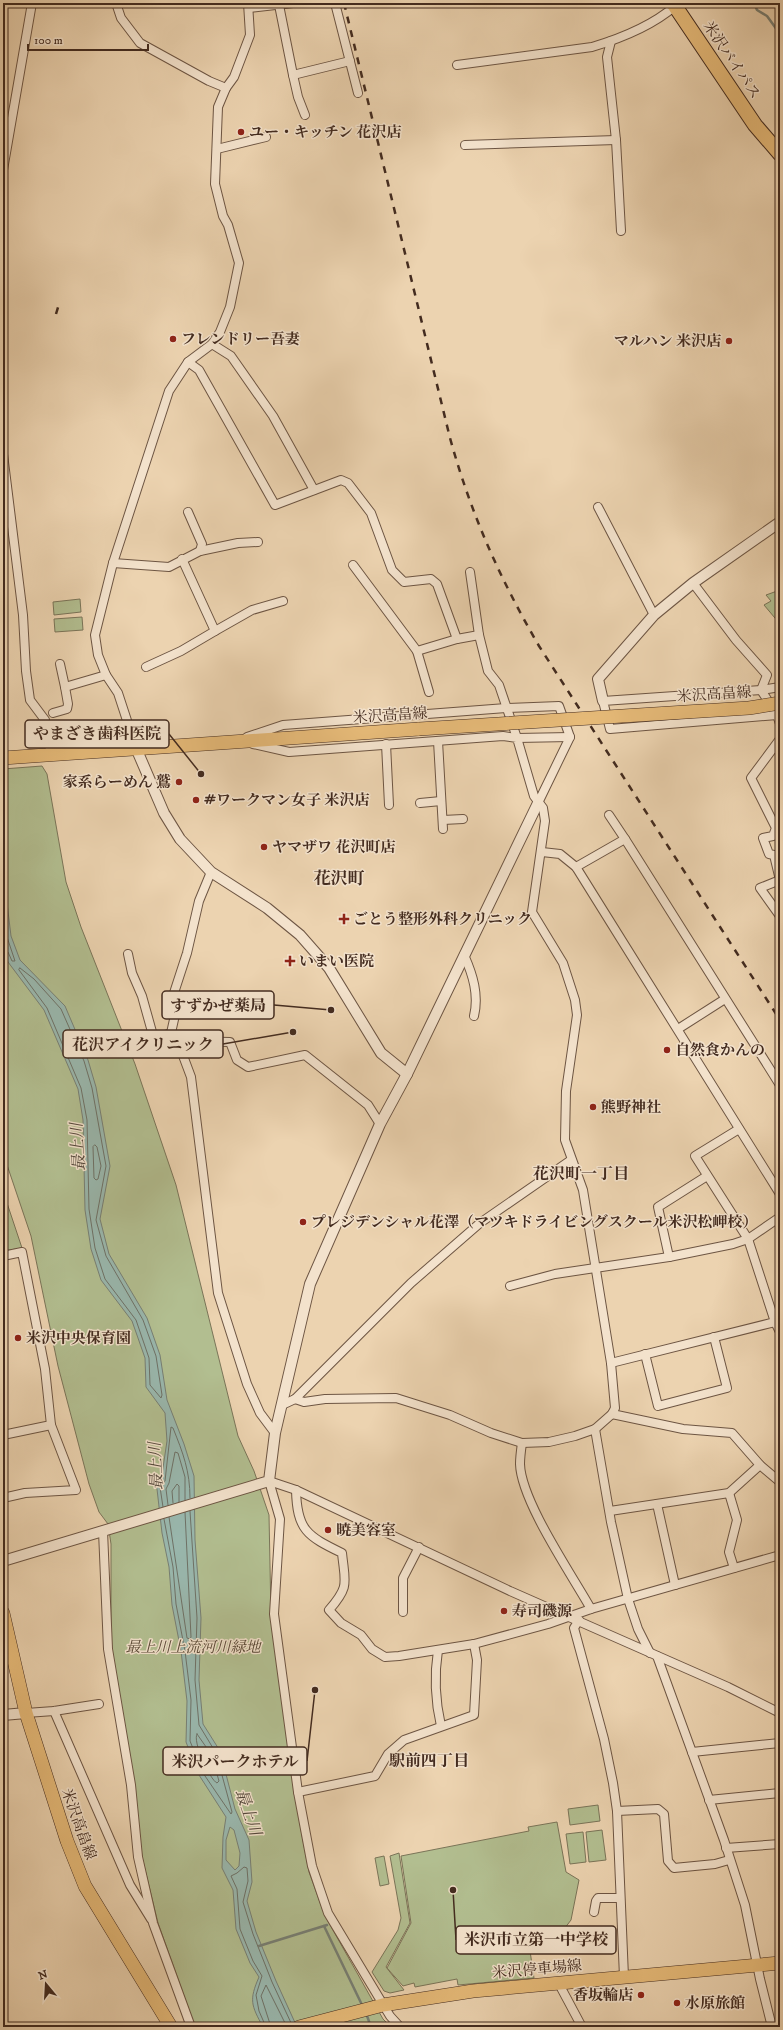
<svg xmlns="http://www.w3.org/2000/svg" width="783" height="2030" font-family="'IM FELL DW Pica','Noto Serif JP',serif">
<rect width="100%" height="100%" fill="#ecd3b0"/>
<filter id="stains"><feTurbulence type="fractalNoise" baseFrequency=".005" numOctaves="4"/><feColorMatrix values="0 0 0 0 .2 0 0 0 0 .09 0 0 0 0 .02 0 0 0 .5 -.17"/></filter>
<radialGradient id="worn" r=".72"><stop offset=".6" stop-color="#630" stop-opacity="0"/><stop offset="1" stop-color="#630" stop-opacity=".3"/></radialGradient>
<g fill="#b2be90" stroke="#7a7458">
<polygon points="780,590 780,624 764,605 771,601 766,595"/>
<polygon points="80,599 81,612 54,615 53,602"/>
<polygon points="82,617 83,630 55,632 54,619"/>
<polygon points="42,766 47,774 66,882 81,927 135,1064 176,1185 238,1436 254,1471 269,1515 271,1616 301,1830 309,1872 325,1916 383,2019 391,2027 195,2027 158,1923 142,1857 133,1777 111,1652 111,1544 108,1524 99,1512 89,1484 58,1366 31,1236 3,1153 3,769"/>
<polygon points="3,1191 22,1248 3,1251"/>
<polygon points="598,1805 600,1821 570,1825 568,1809"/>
<polygon points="557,1822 566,1872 579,1880 571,1920 558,1937 528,1940 529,1943 503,1944 510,1945 529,1944 534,1978 458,1985 457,1979 415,1987 414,1983 403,1986 387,1968 411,1923 401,1856 529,1831 528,1827"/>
<polygon points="602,1830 606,1860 589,1862 586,1832"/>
<polygon points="583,1832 586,1862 570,1864 566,1834"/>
<polygon points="399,1853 410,1923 386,1967 404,1990 390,1993 384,1991 372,1972 398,1930 401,1918 390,1856"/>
<polygon points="384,1856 389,1884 380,1886 375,1858"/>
</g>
<path fill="#99b7ad" stroke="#777f74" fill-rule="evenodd" d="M3 887 7 903 11 936 20 960 65 1006 88 1060 96 1087 110 1166 100 1219 109 1254 147 1318 160 1355 167 1400 184 1444 194 1476 195 1540 201 1618 199 1680 203 1724 220 1751 235 1809 249 1840 252 1882 247 1901 256 1932 276 1981 297 2027H263C251 2005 249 2000 259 1977L250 1963 236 1929 233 1890 222 1868 223 1837 226 1817 199 1775 186 1742 187 1701 181 1651 172 1605 169 1567 162 1533 157 1489 153 1479 161 1481 167 1441 165 1413 146 1387 145 1358 132 1321 101 1280 91 1249 85 1210 83 1120 78 1089 44 1010 8 962 3 951ZM230 1827 234 1830 240 1853 239 1866 235 1870 226 1860V1840Z"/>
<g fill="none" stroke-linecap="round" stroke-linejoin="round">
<g stroke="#6e7166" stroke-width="1">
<polyline points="3,902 7,937 15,961 12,961 8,952 3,950"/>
<polygon points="20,968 34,979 61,1009 84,1061 92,1088 106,1166 96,1220 106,1256 143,1320 156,1356 162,1395 161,1398 150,1385 149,1358 136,1320 105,1279 95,1248 89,1209 87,1120 81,1088 47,1008 19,970"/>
<polygon points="95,1145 97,1147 101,1166 98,1179 96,1180 94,1178 93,1147"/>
<polyline points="173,1503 172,1491 177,1484 179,1486 179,1502"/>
<polyline points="168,1505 166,1489 169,1483 175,1452 178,1453 185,1477 185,1500"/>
<path d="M163 1507 160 1487 165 1481 171 1427 173 1428C183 1453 190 1471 190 1498"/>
<polyline points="169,1517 187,1638 190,1639 191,1637 185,1512"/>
<polyline points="164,1519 173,1567 176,1604 185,1651 191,1700 190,1741 203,1773 231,1814 232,1812 216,1753 199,1725 195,1680 197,1618 190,1511"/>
<path d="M197 1734 211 1754 219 1781 217 1783C210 1780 192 1741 197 1734Z"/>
<polyline points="266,2027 259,2011 256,1995 262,1976 253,1961 240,1929 237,1889 231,1876 237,1873 244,1867 247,1868 248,1881 243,1902 253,1934 272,1982 292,2025"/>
<polyline points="271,2027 261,1996 266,1985 287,2027"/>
</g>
<g stroke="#777f74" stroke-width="2.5">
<polyline points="754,3 757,10 767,16 780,34"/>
<polyline points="324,1926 363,2007"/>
<polyline points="259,1946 327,1925"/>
<polyline points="366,2013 371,2027"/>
</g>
<g stroke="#6d5543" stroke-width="10">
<g id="minor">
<polyline points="116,3 121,18 140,43 209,81 226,88"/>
<polyline points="335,3 358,93"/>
<polyline points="279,5 293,75 350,61"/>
<polyline points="249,8 293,3"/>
<polyline points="611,41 607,57 616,140 621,231"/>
<path d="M457 65 592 47C622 38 652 26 675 6"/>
<polyline points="293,75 298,97 305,115"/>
<polyline points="465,145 616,140"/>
<polyline points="217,149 266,137"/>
<polyline points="3,170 32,3"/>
<polyline points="212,344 231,356 273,416 314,490"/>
<polyline points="188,362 199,370 275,505 341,480 348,483 371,513 392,570 404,582 431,579 437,584 457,639"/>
<polyline points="3,454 23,615 26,671 30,700 45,720 51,755"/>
<polyline points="598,507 654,615"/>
<polyline points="188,512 202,544 200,551"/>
<polyline points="113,563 169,567 200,551 238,543 258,542"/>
<polyline points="353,565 417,651 457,639 479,635"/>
<polyline points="470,572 479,635 488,671 499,685 517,738 570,737"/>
<polyline points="693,583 736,640 767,675 761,690 777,715 780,724"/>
<polyline points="215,631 252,610 283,601"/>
<polyline points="417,651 429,692"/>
<polyline points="60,664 65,687 106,675"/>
<polyline points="146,667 181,651 215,631 182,559"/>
<polyline points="53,713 67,709 68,704 65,687"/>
<polyline points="777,715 610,729 603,701 761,690 780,687"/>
<polyline points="247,737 283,725 506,708 559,706 570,737 538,803"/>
<polyline points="438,741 443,829"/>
<polyline points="253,744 289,752 503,736 517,738 534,796 543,808 545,821 532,912 563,963 575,1000 577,1015 566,1091 565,1140 583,1190 611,1363 615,1408 612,1414 595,1429 575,1436 549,1442 522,1443 491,1433 450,1415 396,1398 325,1399 304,1402 295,1399"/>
<polyline points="386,744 389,805"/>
<polyline points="136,748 118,693 106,675 98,655 95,635 113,563 169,391 188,362 212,344 220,332 230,307 239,263 228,225 223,216 215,184 218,107 226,88 234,77 250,35 248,3"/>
<polyline points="420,803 441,801"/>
<polyline points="609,815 625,839"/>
<polyline points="443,820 463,819"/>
<polyline points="542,852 560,854 576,867 780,1194"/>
<polyline points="576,867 625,839 780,1085"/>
<polyline points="211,872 199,901 187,953 172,999 175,1015 171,1033 179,1045 191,1077 218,1293 247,1384 260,1413 275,1433"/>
<polyline points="780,880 774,855 769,854 763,838 773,836 776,828 751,778 780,739"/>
<polyline points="780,880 760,888 780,916"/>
<polyline points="128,954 132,973 142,996 154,1039 171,1033"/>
<path d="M464 955C473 975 479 995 474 1016"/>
<polyline points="678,1029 725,999"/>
<polyline points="179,1045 185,1041 230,1042 237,1060 248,1067 305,1055 368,1105 380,1124"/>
<polyline points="739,1129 695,1156 748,1239 775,1322 780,1332"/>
<polyline points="3,1256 22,1252 45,1369 51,1425 3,1435"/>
<polyline points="669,1257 658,1207 707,1176"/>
<polyline points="510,1286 555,1274 669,1257 733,1244 748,1239 780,1217"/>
<polyline points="645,1354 658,1406 727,1388 714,1337"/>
<polyline points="611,1363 775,1322"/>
<polyline points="282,1405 295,1399 411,1283 480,1223 571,1160"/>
<polyline points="612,1414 683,1429 732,1433 760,1465 780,1482"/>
<polyline points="595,1429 611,1522 628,1599 638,1629 650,1653"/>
<path d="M522 1443C521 1450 520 1457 520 1464 521 1501 572 1575 591 1609"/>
<polyline points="269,1481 280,1519 274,1614 298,1792 312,1866 328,1913 390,2016 400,2027"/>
<polyline points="269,1481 296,1490 510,1591 728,1687 780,1713"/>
<path d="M296 1490C297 1530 307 1536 342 1553 345 1583 350 1586 329 1610L341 1623 361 1635 372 1649 385 1657 399 1656 474 1644 548 1624 591 1609 780 1555"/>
<polyline points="729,1493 737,1520 729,1552 734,1568"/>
<polyline points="3,1498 25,1493 76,1490 51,1425"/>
<polyline points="657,1504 675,1585"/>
<polyline points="610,1511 729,1493 760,1465"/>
<polyline points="103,1531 108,1649 131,1785 138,1857 153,1923 191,2027"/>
<polyline points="403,1612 403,1578 419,1547"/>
<polyline points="579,1620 574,1628 604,1739 613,1783 617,1811 624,1977"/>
<path d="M438 1650C434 1676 435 1700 441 1726"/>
<polyline points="657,1656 724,1840 745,1905 760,1979 772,2027"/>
<polyline points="54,1711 130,1885 151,1919"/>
<polyline points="26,1713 54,1711 99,1704"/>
<polyline points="692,1752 780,1743"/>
<polyline points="298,1792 375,1776 388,1754 404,1740 474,1715 477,1660 474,1644"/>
<polyline points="709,1800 780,1793"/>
<polyline points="617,1811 658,1809 664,1814 668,1861 674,1868 715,1864 729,1860"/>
<polyline points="726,1848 780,1844"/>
<polyline points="594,1912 596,1901 598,1898 619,1898"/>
<polyline points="559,1984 582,2027"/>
</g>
</g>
<g stroke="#6d5543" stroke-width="12">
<g id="tertiary">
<polyline points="603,701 598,679 654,615 693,583 780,522"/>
<polyline points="136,748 164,813 180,839 211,872 267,908 300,935 329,968 381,1053 407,1074"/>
<polyline points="3,1561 269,1481 275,1433 310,1284 380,1124 407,1074 538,803"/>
<polyline points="3,1715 26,1713"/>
</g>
</g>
<g stroke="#432b1f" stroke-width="14">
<g id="primary">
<polyline points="3,758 419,729"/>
<polyline points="3,1613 26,1713 67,1841 85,1886 171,2027"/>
<polyline points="299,2027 383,2005 473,1991 780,1963"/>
</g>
</g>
<g stroke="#432b1f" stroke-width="16">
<polyline id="trunk" points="673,3 755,125 780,154"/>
</g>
<use href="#minor" stroke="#f3e2cc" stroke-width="8"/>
<use href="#tertiary" stroke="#f3e2cc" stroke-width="10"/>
<use href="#primary" stroke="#e6ba78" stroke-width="13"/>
<use href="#trunk" stroke="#e6ba78" stroke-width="14"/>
<g stroke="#432b1f" stroke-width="2.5" stroke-dasharray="7 7" stroke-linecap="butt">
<path d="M344 3 450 438C471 514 499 577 539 646L780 1020"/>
<polyline points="56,314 59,304"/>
</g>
<g stroke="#432b1f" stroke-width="14" stroke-linecap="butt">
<polyline id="primary-bridge" points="419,729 749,708 780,703"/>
</g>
<use href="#primary-bridge" stroke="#e6ba78" stroke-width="13"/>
</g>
<g fill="#8f2418" stroke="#f3e2cc" stroke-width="1.5">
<circle cx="241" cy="132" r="4"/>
<circle cx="173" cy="339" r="4"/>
<circle cx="729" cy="341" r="4"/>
<circle cx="179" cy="782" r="4"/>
<circle cx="196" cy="800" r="4"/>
<circle cx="264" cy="847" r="4"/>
<path d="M342 913h4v4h4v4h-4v4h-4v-4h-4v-4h4z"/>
<path d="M288 955h4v4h4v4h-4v4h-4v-4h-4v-4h4z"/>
<circle cx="667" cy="1050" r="4"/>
<circle cx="593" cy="1107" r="4"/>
<circle cx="303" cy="1222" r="4"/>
<circle cx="18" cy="1338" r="4"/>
<circle cx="328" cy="1530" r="4"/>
<circle cx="504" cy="1611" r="4"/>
<circle cx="641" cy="1995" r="4"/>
<circle cx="677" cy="2003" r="4"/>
</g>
<g text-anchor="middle" stroke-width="3" stroke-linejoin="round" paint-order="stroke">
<g font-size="15" fill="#432b1f" stroke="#f3e2cc">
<text transform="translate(732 60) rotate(56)" y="5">米沢バイパス</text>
<text transform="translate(714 694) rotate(-4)" y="5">米沢高畠線</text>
<text transform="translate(390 715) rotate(-4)" y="5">米沢高畠線</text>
<text transform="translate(79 1824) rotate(70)" y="5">米沢高畠線</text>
<text transform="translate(537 1969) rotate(-5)" y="5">米沢停車場線</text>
</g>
<g font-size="15" font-weight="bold" fill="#432b1f" stroke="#f3e2cc" text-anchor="start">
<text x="249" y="137">ユー・キッチン 花沢店</text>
<text x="181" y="344">フレンドリー吾妻</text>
<text x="721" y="346" text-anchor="end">マルハン 米沢店</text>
<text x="171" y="787" text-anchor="end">家系らーめん 鷲</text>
<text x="204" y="805">#ワークマン女子 米沢店</text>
<text x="272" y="852">ヤマザワ 花沢町店</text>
<text x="353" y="924">ごとう整形外科クリニック</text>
<text x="299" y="966">いまい医院</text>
<text x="675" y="1055">自然食かんの</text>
<text x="601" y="1112">熊野神社</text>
<text x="311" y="1227">プレジデンシャル花澤（マツキドライビングスクール米沢松岬校）</text>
<text x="26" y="1343">米沢中央保育園</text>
<text x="336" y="1535">暁美容室</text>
<text x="512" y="1616">寿司磯源</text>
<text x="633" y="2000" text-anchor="end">香坂輪店</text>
<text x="685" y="2008">水原旅館</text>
</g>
<g font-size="15" font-style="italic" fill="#594836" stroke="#f3e2cc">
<text x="193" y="1652">最上川上流河川緑地</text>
</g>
<g font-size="16" font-style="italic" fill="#54473b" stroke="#f3e2cc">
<text transform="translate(77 1147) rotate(-94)" y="6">最上川</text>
<text transform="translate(155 1466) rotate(-93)" y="6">最上川</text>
<text transform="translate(249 1812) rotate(71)" y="6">最上川</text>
</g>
<g font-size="16" font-weight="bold" fill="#432b1f" stroke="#f3e2cc">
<text x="581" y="1179">花沢町一丁目</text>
<text x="429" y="1766">駅前四丁目</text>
</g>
<g font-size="17" font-weight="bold" fill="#432b1f" stroke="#f3e2cc">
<text x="339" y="884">花沢町</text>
</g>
</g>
<path fill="none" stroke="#432b1f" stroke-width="1.5" d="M201 774L169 734M331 1010L274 1005M293 1032L223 1044M315 1690L307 1761M453 1890L456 1940"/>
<g fill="#432b1f" stroke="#f3e2cc" stroke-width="1.5">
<circle cx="201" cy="774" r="4"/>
<circle cx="331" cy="1010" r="4"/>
<circle cx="293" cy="1032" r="4"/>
<circle cx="315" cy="1690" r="4"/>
<circle cx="453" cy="1890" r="4"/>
</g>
<g fill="#f3e2cc" stroke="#432b1f" stroke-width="1.5">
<rect x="25" y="720" width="144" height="28" rx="4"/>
<rect x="162" y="991" width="112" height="28" rx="4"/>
<rect x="63" y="1030" width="160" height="28" rx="4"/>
<rect x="163" y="1747" width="144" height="28" rx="4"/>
<rect x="456" y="1926" width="160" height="28" rx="4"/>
</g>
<g font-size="16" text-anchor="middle" font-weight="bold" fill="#432b1f">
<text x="97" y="739">やまざき歯科医院</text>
<text x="218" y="1011">すずかぜ薬局</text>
<text x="143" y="1050">花沢アイクリニック</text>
<text x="235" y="1767">米沢パークホテル</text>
<text x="536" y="1945">米沢市立第一中学校</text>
</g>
<rect width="783" height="2030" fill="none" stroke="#ecd3b0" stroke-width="16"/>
<rect x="4" y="4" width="775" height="2022" fill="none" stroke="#432b1f" stroke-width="2"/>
<rect x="8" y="8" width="767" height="2014" fill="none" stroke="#432b1f"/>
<g transform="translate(46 1984) rotate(342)" stroke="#f3e2cc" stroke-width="3" paint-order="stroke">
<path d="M0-3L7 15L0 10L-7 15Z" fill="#432b1f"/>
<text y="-6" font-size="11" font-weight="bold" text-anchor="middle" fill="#432b1f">N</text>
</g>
<path d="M28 44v6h120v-6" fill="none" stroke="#432b1f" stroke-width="2"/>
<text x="34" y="44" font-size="12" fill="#432b1f" stroke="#f3e2cc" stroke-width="3" paint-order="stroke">100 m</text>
<rect width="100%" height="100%" filter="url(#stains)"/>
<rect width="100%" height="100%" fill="url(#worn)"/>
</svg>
